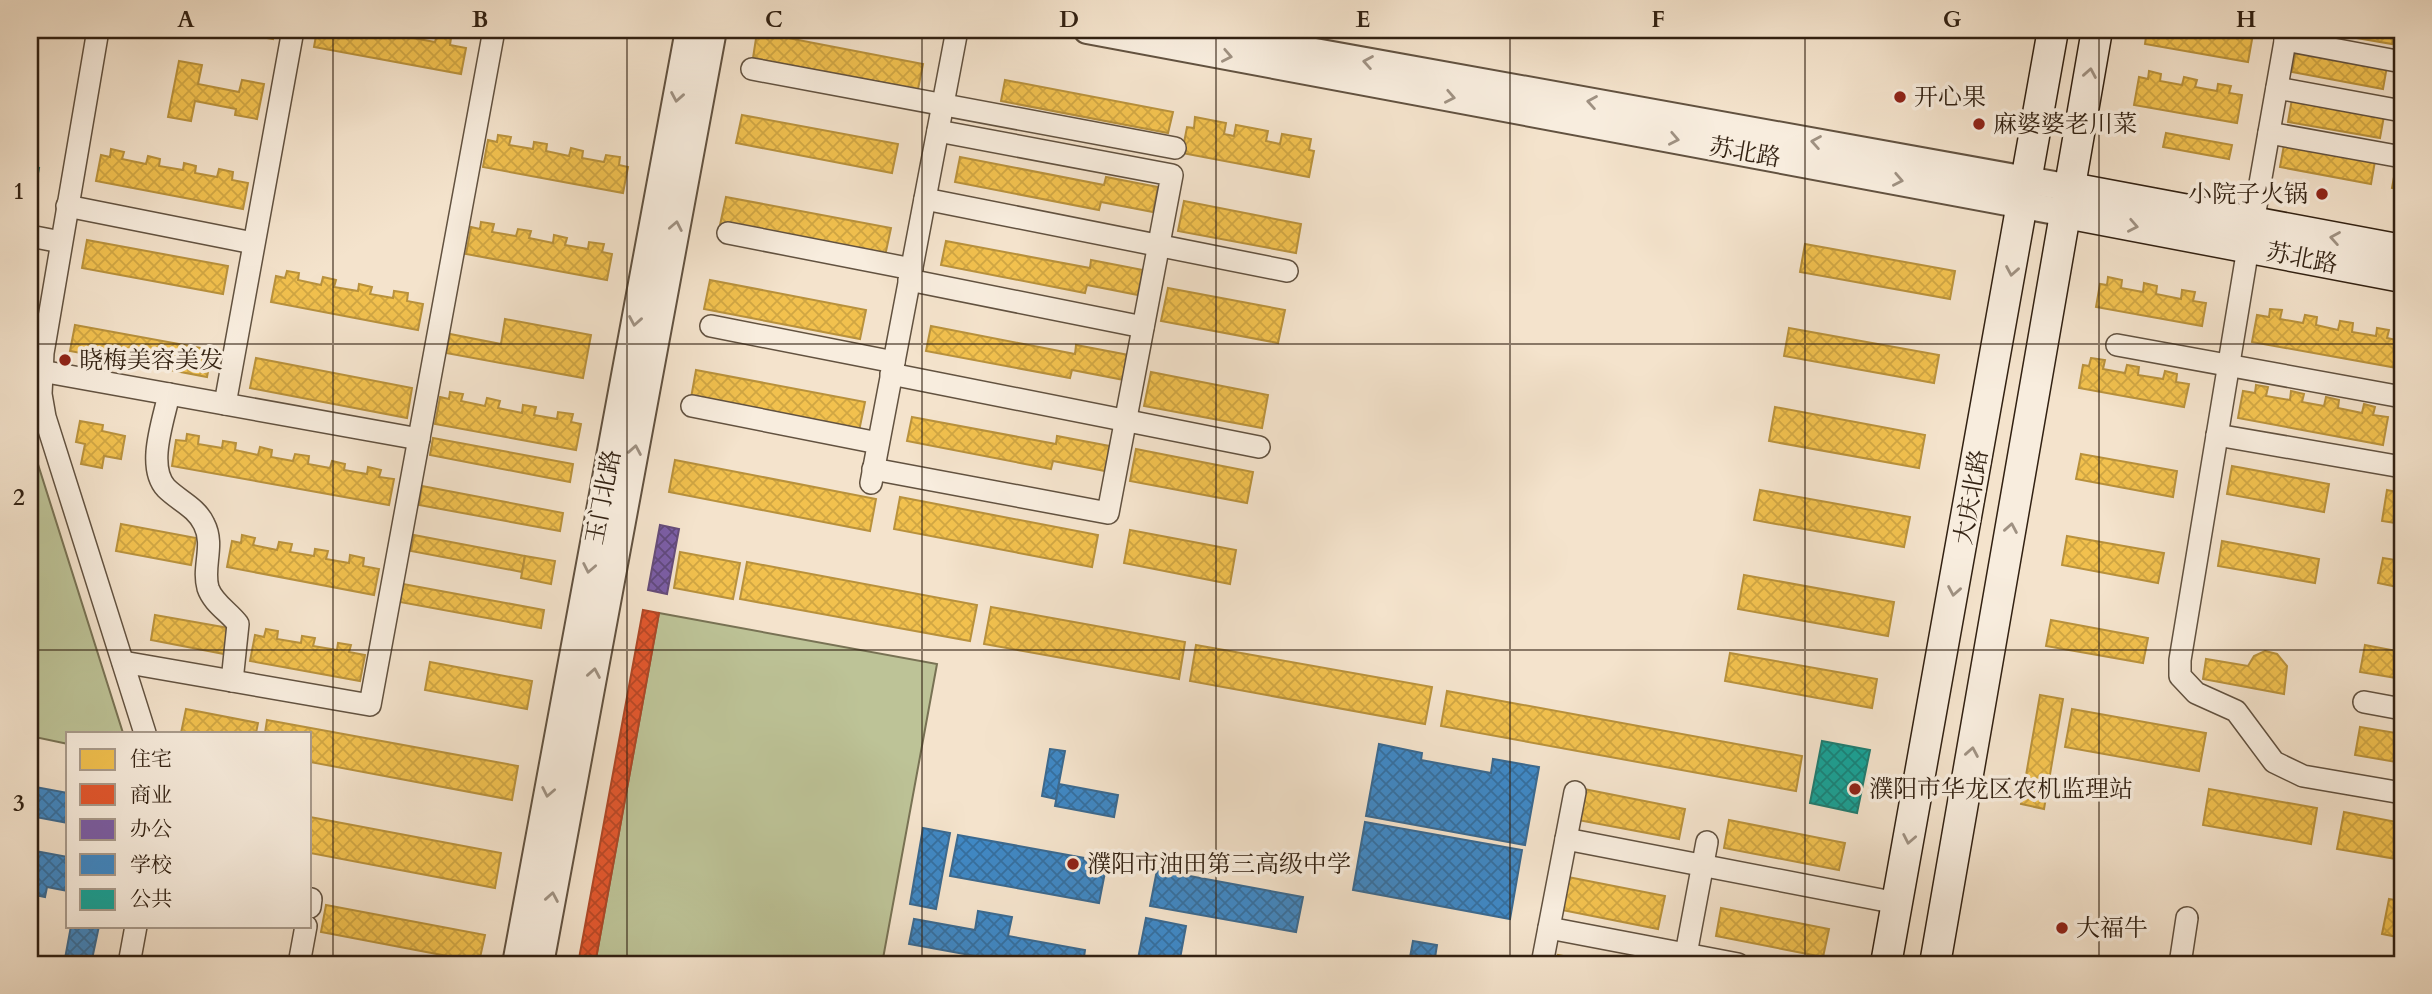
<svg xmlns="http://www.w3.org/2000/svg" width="2432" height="994" font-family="Cardo,'Noto Serif SC',serif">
<defs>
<pattern id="homes-cross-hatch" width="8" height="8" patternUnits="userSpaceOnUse" patternTransform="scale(1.75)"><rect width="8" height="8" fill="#f2c14e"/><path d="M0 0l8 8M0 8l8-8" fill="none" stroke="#d0a643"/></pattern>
<pattern id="shops-cross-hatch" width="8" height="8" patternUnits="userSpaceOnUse" patternTransform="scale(1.75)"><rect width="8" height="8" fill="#e4572e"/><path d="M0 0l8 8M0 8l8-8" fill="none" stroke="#b94826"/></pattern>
<pattern id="offices-cross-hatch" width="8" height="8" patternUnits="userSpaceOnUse" patternTransform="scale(1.75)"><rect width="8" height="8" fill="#7b5ea7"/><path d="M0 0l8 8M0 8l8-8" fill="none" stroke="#60497e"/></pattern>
<pattern id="schools-cross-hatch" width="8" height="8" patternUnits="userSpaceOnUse" patternTransform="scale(1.75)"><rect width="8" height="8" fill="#3f88c5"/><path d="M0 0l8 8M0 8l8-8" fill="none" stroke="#356f9f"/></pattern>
<pattern id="public-cross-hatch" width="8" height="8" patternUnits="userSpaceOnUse" patternTransform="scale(1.75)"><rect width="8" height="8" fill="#17a398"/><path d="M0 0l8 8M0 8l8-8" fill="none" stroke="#15847b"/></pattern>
</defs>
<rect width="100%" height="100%" fill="#f4e3cc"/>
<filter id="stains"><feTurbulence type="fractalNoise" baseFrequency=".00286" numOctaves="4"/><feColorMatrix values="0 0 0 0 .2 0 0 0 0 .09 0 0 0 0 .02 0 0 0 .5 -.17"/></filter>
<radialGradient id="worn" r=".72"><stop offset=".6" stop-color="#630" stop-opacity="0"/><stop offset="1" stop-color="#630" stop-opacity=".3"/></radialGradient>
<g fill="#bdc397" stroke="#787254" stroke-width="2">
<polygon points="30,439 123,733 68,733 68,744 30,736"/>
<polygon points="659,613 937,664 882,964 595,964"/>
</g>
<g fill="url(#homes-cross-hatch)" stroke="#b8913c" stroke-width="2">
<polygon points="222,30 275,30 273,39"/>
<polygon points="317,30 377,30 401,36 402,30 408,30 414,31 413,38 435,42 437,35 451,38 450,45 466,48 461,74 314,47"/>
<polygon points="2147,30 2241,30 2253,34 2248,62 2145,44"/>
<polygon points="2310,30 2395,30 2392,44"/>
<polygon points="757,32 923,64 918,89 753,58"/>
<polygon points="2296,50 2387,66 2383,89 2292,72"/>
<polygon points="179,61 202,65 198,84 239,92 242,80 264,84 257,119 235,115 236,109 195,101 191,121 168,117"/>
<polygon points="2149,71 2161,74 2160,81 2182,85 2184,77 2197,80 2195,87 2217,91 2218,84 2231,86 2229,93 2242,95 2237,123 2134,105 2139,77 2148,79"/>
<polygon points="1005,80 1173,112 1168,133 1001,101"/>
<polygon points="2292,99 2384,116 2380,138 2288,122"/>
<polygon points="742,115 898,144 892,173 736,143"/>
<polygon points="1195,117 1226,123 1224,134 1234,136 1236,125 1268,131 1266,141 1280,144 1282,134 1311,139 1309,150 1314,151 1309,177 1182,153 1187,127 1194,128"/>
<polygon points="2166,133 2232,145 2229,159 2163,147"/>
<polygon points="498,135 511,137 509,145 533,149 534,142 547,144 546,151 569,156 571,148 583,151 582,158 604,162 606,155 620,157 619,165 628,167 623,193 483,167 488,140 497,142"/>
<polygon points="2284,145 2375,161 2371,184 2280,167"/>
<polygon points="111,149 124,152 122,159 146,164 148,156 160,159 159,166 183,170 184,163 196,166 195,173 217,177 219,169 233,172 232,180 248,183 243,209 96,181 101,155 110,157"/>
<polygon points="960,157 1104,185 1106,177 1158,187 1153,212 1101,202 1099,210 955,182"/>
<polygon points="2396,166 2402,167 2402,190 2392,188"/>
<polygon points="726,197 891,228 885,256 720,225"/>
<polygon points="1184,201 1301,224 1296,253 1178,231"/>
<polygon points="481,222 494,224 492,232 516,236 518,229 531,231 529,238 553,243 554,235 567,238 565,245 588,249 589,242 604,244 602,252 612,254 607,280 466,254 471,227 480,229"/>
<polygon points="87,240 228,266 223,294 82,268"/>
<polygon points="946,241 1090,268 1091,260 1143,270 1138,295 1087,285 1085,293 941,265"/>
<polygon points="1805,244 1955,271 1950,299 1800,272"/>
<polygon points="287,271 299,273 298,280 321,285 323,277 336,280 334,287 358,291 359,284 372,287 370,294 393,298 394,291 408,293 407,301 423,304 418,330 271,302 276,276 285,278"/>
<polygon points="2108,277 2122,280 2121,288 2143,292 2144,283 2157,286 2156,294 2181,299 2182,290 2195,292 2193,301 2206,303 2202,326 2096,307 2100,284 2107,285"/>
<polygon points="710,280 866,310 860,339 704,309"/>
<polygon points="1168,288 1285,310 1278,343 1161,321"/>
<polygon points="2270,309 2282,310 2280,319 2303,323 2305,315 2317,317 2316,325 2338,330 2340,321 2353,323 2352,332 2376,336 2377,328 2389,330 2387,338 2401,341 2397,368 2252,342 2257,315 2269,317"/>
<polygon points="505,319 591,335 583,378 446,353 450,334 501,344"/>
<polygon points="75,325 212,350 207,377 70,351"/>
<polygon points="931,326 1075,354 1076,345 1129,355 1124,380 1072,370 1070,378 926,351"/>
<polygon points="1789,328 1939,355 1934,383 1784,356"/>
<polygon points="256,358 412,388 407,418 250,388"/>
<polygon points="2091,358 2105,360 2103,369 2125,373 2127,365 2139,367 2138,375 2163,379 2165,371 2177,374 2176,382 2189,384 2184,407 2079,388 2083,365 2089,366"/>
<polygon points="696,370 865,402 859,431 691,398"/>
<polygon points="1151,372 1268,395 1262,428 1144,406"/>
<polygon points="2256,385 2268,387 2266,396 2290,400 2291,391 2304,394 2302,402 2324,406 2326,397 2339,400 2338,408 2362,413 2364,404 2375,407 2373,415 2388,417 2383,445 2238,418 2243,391 2255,393"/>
<polygon points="450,392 463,394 461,401 485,406 487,398 500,401 498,408 522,413 523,405 536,407 534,415 557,419 558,412 573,414 571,422 581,424 576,450 435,424 440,397 449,399"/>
<polygon points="1775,407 1925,435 1919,468 1769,441"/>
<polygon points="912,417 1056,444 1057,436 1110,446 1105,471 1053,461 1051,469 907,441"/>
<polygon points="80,421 103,425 102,431 125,436 121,459 104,456 102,468 81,464 85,444 76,442"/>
<polygon points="187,434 199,436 198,444 222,448 223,441 236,443 235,450 258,455 260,447 272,450 271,457 293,461 295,454 309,456 308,464 330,468 332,461 345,464 344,470 367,474 368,467 381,470 379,477 394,479 389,505 172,466 176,440 186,441"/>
<polygon points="433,438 573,464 570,482 430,455"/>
<polygon points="1136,449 1253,472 1247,503 1130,481"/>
<polygon points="2081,454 2177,471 2173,497 2076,479"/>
<polygon points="675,460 876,499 870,531 669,492"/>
<polygon points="2232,466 2329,484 2324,512 2227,494"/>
<polygon points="422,486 563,513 560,531 419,505"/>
<polygon points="1760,490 1910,517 1904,547 1754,520"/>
<polygon points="2387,490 2402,493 2402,524 2382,521"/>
<polygon points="900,497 1098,535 1092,567 894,529"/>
<polygon points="121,524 196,538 191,565 116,551"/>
<polygon points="1130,530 1236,550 1230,584 1124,563"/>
<polygon points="242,535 255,538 253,545 277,550 279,542 292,544 290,552 314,556 315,549 328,551 326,559 349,563 350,555 364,558 363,566 379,569 374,595 227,567 232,541 241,543"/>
<polygon points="414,535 525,556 522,572 411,551"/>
<polygon points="2067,536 2164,553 2158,583 2062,565"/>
<polygon points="2222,541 2319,559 2315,583 2218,566"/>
<polygon points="680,552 740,563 733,599 674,588"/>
<polygon points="525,556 555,561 551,584 521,578"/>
<polygon points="2383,558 2402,561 2402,588 2378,583"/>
<polygon points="747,562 977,605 970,641 740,599"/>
<polygon points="1744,575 1894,602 1888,636 1738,609"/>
<polygon points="403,584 544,610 541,628 400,602"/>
<polygon points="991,607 1185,642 1179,679 984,644"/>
<polygon points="155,615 229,628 224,654 151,640"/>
<polygon points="2051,620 2148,638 2143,663 2046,646"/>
<polygon points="266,629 278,631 277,639 301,643 302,636 315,638 313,646 337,650 338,643 351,645 349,652 365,655 360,681 250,661 255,635 264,637"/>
<polygon points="1196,645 1432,687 1425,724 1190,681"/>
<polygon points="2365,645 2402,652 2402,679 2360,672"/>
<polygon points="2265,651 2277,654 2287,666 2284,694 2203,679 2206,659 2248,666 2254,656"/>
<polygon points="1730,653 1877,679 1872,708 1725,681"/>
<polygon points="430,662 532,681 527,709 425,690"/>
<polygon points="1447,691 1802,756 1796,791 1441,726"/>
<polygon points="2040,695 2063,699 2044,809 2021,804"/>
<polygon points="186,709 258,723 256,733 181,733"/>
<polygon points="2072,709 2206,733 2199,771 2065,747"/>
<polygon points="267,720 518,766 512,800 310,762 310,733 265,733"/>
<polygon points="2360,727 2402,734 2402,763 2355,755"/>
<polygon points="1584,789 1685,809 1679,839 1578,820"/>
<polygon points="2209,789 2317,808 2311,844 2203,825"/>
<polygon points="2344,812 2402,823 2402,860 2337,849"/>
<polygon points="310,817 501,853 495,888 310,853"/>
<polygon points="1729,820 1845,843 1839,870 1724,848"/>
<polygon points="1568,877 1665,896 1658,929 1562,910"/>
<polygon points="2389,899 2402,901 2402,938 2382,934"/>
<polygon points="326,905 485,935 479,962 321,932"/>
<polygon points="1721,908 1829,929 1823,957 1716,936"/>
<polygon points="1558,955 1606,964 1556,964"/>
</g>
<polygon fill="url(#shops-cross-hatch)" stroke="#af4726" stroke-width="2" points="643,610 659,613 595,964 578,964"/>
<polygon fill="url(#offices-cross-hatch)" stroke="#654c7a" stroke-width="2" points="660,525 679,529 667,594 648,590"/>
<g fill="url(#schools-cross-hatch)" stroke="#3b698f" stroke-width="2">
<polygon points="1379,744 1422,753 1421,760 1491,773 1493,759 1539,767 1525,845 1366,816"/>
<polygon points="1050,749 1065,751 1056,799 1042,796"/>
<polygon points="1059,784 1118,795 1114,817 1055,806"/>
<polygon points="30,786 68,793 68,823 30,816"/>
<polygon points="1365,822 1522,850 1510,919 1353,890"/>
<polygon points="923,828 950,833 936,909 910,904"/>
<polygon points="958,835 1107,862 1099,903 950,876"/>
<polygon points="30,850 68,857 68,891 47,887 45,897 30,894"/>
<polygon points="1157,870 1303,897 1296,932 1150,906"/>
<polygon points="978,911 1012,917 1008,936 1085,950 1083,964 1019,964 909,944 914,919 975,930"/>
<polygon points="1146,918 1186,926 1179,964 1137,964"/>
<polygon points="71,926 99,926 91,964 64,964"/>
<polygon points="1413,941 1437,945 1434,964 1406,964 1409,963"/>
</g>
<g fill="url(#public-cross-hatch)" stroke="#1f7c70" stroke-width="2">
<polygon points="30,167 39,168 30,217"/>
<polygon points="1822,741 1870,750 1857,813 1810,803"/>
</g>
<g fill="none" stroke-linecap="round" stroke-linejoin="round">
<g stroke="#625240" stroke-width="24">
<g id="minor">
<polyline points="98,30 43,353 41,394 45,417 145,733"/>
<polyline points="2285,40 2402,62"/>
<polyline points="752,69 1175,148"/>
<polyline points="2277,88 2402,111"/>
<polyline points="2269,133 2402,157"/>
<polyline points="925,199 1287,271"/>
<polyline points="67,206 253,243"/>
<polyline points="2253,223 2287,30"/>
<polyline points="728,233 912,269"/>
<polyline points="30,236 61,242"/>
<polyline points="2248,248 2180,660 2180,676 2196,693 2236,711 2274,762 2303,776 2402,793"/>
<polyline points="909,280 1143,327"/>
<polyline points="711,326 894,362"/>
<polyline points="2117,345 2402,397"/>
<polyline points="30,369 419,439"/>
<polyline points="891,374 1259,447"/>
<path d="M169 394C164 419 146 466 166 488 179 501 196 507 204 524 215 545 202 567 208 588 213 603 229 612 238 624L232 681"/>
<polyline points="225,404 293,30"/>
<polyline points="692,406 878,443"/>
<polyline points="2217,435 2402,467"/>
<polyline points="873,469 1108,513 1172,175 938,131"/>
<polyline points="871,483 957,30"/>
<polyline points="123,662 370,705 494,30"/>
<polyline points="2364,702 2402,709"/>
<polyline points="1566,839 1897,903"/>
<polyline points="310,907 311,899"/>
<polyline points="1549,928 1738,964"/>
<polyline points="1686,954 1707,842"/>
<polyline points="129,964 136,926"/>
<polyline points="299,964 306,926"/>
<polyline points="1542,964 1575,792"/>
<polyline points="2180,964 2187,918"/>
</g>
</g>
<g stroke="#625240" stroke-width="30">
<g id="tertiary">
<polyline points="1087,30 2066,213"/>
<polyline points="1193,30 2071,188"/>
<polyline points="516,964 689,30"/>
<polyline points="540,964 713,30"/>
</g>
</g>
<g stroke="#322112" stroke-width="33">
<g id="secondary">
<polyline points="2071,188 2402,250"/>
<polyline points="2066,213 2402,277"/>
<polyline points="1886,964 2053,30"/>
<polyline points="1935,964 2097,30"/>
</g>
</g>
<use href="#minor" stroke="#f8edde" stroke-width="21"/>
<use href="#tertiary" stroke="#f8edde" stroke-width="26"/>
<use href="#secondary" stroke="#f8edde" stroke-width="30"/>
</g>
<defs><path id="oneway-chevron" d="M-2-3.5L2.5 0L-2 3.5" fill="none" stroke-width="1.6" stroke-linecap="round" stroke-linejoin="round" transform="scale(1.75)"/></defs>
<g stroke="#9f9182">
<use href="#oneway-chevron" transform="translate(1227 56) rotate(11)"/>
<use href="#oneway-chevron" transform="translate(1368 62) rotate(-170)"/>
<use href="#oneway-chevron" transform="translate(2090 73) rotate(-80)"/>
<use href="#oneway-chevron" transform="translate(677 97) rotate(100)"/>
<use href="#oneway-chevron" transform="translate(1450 97) rotate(11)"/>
<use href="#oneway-chevron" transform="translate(1592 102) rotate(-170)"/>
<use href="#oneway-chevron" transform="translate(1674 139) rotate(11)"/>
<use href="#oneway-chevron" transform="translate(1816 142) rotate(-170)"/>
<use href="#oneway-chevron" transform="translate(1898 180) rotate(11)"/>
<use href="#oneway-chevron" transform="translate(676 226) rotate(-79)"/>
<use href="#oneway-chevron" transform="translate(2133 226) rotate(11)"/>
<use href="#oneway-chevron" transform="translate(2335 238) rotate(-170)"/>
<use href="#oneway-chevron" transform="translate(2012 271) rotate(100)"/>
<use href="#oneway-chevron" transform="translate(635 321) rotate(100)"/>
<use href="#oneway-chevron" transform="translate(635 450) rotate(-80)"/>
<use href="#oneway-chevron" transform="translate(2011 528) rotate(-80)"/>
<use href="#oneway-chevron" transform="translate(589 568) rotate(101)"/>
<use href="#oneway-chevron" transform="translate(1954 591) rotate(100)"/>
<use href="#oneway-chevron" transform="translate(594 673) rotate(-80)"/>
<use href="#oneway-chevron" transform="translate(1972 752) rotate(-80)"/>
<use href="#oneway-chevron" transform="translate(548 792) rotate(101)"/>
<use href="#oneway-chevron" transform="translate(1909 839) rotate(101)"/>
<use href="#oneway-chevron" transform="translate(552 897) rotate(-80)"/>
</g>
<path fill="none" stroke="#322112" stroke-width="2" stroke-opacity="0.55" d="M333 30V964M627 30V964M922 30V964M1216 30V964M1510 30V964M1805 30V964M2099 30V964M30 344H2402M30 650H2402"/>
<g fill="#8f2418" stroke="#f8edde" stroke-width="2.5">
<circle cx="1900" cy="97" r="7"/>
<circle cx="1979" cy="124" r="7"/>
<circle cx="2322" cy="194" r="7"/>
<circle cx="65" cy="360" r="7"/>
<circle cx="1855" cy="789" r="7"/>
<circle cx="1073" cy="864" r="7"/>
<circle cx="2062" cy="928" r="7"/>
</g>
<g text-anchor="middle" stroke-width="7" stroke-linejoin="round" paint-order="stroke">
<g font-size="24" fill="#322112" stroke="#f8edde" text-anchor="start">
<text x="1914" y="105">开心果</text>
<text x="1993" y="132">麻婆婆老川菜</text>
<text x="2308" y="202" text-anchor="end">小院子火锅</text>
<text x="79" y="368">晓梅美容美发</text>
<text x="1869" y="797">濮阳市华龙区农机监理站</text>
<text x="1087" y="872">濮阳市油田第三高级中学</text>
<text x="2076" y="936">大福牛</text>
</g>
<g font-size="24" fill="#322112" stroke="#f8edde">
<text transform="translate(1745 152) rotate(10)" y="8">苏北路</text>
<text transform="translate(2302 258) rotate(11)" y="8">苏北路</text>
<text transform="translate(603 497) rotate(-79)" y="8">玉门北路</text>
<text transform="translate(1971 497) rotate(-80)" y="8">大庆北路</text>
</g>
</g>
<rect width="2432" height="994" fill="none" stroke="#f4e3cc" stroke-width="77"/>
<rect x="66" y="732" width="245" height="196" fill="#f8edde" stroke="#a99b8c" stroke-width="2"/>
<rect x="80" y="749" width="35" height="21" fill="#f2c14e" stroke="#a99b8c" stroke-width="2"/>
<text x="130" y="766" font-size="21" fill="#322112">住宅</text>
<rect x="80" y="784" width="35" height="21" fill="#e4572e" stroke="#a99b8c" stroke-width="2"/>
<text x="130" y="802" font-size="21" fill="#322112">商业</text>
<rect x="80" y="819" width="35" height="21" fill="#7b5ea7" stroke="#a99b8c" stroke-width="2"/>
<text x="130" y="836" font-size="21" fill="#322112">办公</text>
<rect x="80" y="854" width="35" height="21" fill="#3f88c5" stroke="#a99b8c" stroke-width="2"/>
<text x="130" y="872" font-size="21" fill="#322112">学校</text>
<rect x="80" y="889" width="35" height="21" fill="#17a398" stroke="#a99b8c" stroke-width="2"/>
<text x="130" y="906" font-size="21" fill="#322112">公共</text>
<rect x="38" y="38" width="2356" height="918" fill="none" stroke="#322112" stroke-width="2.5"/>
<g font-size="23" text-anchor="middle" font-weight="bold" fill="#322112">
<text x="186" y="27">A</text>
<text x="480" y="27">B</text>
<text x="774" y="27">C</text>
<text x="1069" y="27">D</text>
<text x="1363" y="27">E</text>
<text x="1658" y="27">F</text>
<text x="1952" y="27">G</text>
<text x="2246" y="27">H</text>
<text x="19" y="199">1</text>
<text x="19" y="505">2</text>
<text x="19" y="811">3</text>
</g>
<rect width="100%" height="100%" filter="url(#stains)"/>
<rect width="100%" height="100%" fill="url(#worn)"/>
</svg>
